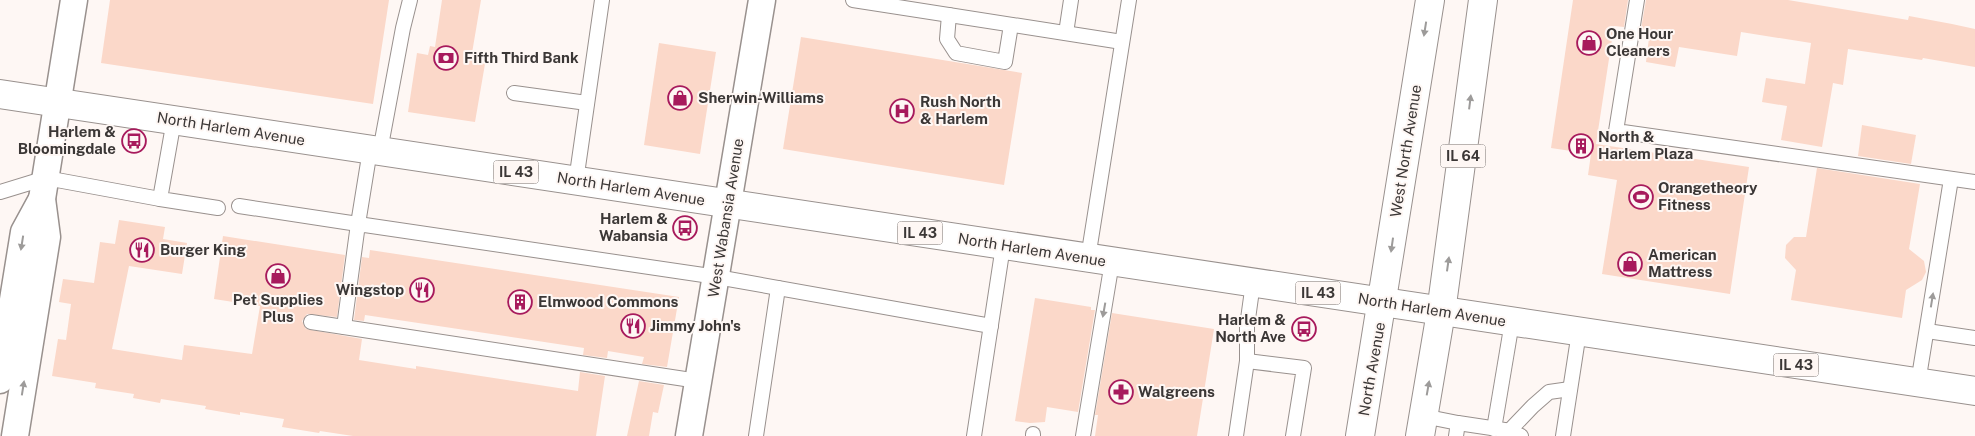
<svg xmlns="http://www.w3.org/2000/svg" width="1975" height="436" font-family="'Public Sans',sans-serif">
<rect width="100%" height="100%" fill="#fef7f4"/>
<g fill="#fbd8c9">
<polygon points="110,0 389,0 373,104 101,63"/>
<polygon points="442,0 481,0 472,53 476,53 475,62 485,64 475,122 408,112 417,53 428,55 430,46 435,47"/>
<polygon points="1573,0 1628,0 1624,27 1614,26 1596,144 1749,167 1730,294 1602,274 1617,180 1588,175 1591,154 1551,148"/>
<polygon points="1646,0 1788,0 1908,20 1909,16 1952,24 1975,29 1975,67 1923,58 1922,60 1848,49 1843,85 1833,83 1822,147 1781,140 1787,106 1762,102 1766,78 1805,84 1811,43 1741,32 1737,56 1679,47 1675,67 1646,62 1650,30 1641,29"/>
<polygon points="801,37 1022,73 1004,185 783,149"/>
<polygon points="659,43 716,52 700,154 644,145"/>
<polygon points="1862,125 1916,135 1911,164 1858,156"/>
<polygon points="1817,168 1920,184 1909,249 1924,261 1926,272 1922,280 1906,290 1902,318 1791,300 1796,270 1785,258 1786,245 1794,237 1806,237"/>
<polygon points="119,220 165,227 163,239 187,243 182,274 129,266 112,349 182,360 184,345 252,354 260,306 214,299 223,236 345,255 337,317 307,314 302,321 306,329 362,339 359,360 416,369 416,366 578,391 580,372 605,376 596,436 353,436 320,431 319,433 282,427 284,419 240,412 240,415 205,409 206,406 161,399 160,403 133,398 134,394 95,388 96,383 52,376 58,339 66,340 71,304 59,302 63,279 94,283 100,242 115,244"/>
<polygon points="370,250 679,297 667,367 642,364 644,357 608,351 607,358 583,355 584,348 365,315 364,321 354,320 362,257 369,258"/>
<polygon points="1035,298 1091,307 1091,310 1095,310 1078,412 1047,407 1045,422 1030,423 1015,421"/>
<polygon points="1112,313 1214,329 1197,436 1095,436 1098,415 1095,415"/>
<polygon points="639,381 664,385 658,413 653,412 649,436 627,436"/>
</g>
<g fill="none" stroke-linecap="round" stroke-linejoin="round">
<g stroke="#99918e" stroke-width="16">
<g id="lane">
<polyline points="853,0 1122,42"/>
<polyline points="1637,0 1616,131 1975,182"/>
<polyline points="949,15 947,39 956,53 1005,62 1011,25"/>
<polyline points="1066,33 1071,0"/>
<polyline points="514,93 587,103"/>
<polyline points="174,120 160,199 218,208"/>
<polyline points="380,151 403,28 410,0"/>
<polyline points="576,181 602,0"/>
<polyline points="0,192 46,178 160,199"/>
<polyline points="239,206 358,224 370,150"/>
<polyline points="1088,258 1129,0"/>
<polyline points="311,322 698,381"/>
<polyline points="344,327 358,224 717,277 991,326"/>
<polyline points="1927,331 1975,338"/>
<polyline points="1247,361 1304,368 1293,436"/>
<polyline points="1918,383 1951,179"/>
<polyline points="1423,416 1458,423 1456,436"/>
<polyline points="1458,423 1511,431 1521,436"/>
<polyline points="1494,429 1512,322"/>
<polyline points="1509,431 1533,406 1549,392 1570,389"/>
<polyline points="756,436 778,288"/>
<polyline points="974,436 1003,246"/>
<polyline points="1033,436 1033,434"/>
<polyline points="1083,436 1112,262"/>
<polyline points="1236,436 1247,361 1247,326 1253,283"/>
<polyline points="1563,436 1579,332"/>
</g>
</g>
<g stroke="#99918e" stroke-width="29">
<g id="street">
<polyline points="0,380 24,232 42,199"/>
<polyline points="15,436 47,237 42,199 74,0"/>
<polyline points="689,436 762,0"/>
</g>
</g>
<g stroke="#99918e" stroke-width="30">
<g id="primary">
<polyline points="0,94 1975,391"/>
<polyline points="1360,436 1430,0"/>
<polyline points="1420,436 1441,312 1483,0"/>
</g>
</g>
<use href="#lane" stroke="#fff" stroke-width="14"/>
<use href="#street" stroke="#fff" stroke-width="26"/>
<use href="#primary" stroke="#fff" stroke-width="28"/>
</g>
<defs><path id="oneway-solid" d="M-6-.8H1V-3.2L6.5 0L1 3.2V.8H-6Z" transform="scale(1.25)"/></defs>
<g fill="#9d9b9a">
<use href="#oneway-solid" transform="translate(1425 29) rotate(99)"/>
<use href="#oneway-solid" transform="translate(1470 102) rotate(-83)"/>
<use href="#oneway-solid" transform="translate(22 243) rotate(99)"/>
<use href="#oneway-solid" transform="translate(1392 245) rotate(98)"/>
<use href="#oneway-solid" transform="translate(1448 264) rotate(-82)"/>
<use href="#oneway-solid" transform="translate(1932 300) rotate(-81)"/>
<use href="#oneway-solid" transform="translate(1104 310) rotate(100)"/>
<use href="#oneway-solid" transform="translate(23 388) rotate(-81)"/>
<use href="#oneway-solid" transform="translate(1428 388) rotate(-80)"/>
</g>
<defs>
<g id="shop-ring" transform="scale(1.25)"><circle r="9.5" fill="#fef7f4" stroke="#a71a5c" stroke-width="1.5"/><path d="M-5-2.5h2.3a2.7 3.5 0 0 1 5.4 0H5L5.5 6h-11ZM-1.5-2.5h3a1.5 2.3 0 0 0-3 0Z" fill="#a71a5c"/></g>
<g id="bank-ring" transform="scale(1.25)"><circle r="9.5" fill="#fef7f4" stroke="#a71a5c" stroke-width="1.5"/><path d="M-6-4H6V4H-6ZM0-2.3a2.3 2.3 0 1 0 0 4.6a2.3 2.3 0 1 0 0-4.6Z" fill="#a71a5c"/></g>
<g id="hospital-ring" transform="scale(1.25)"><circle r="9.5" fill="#fef7f4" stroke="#a71a5c" stroke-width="1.5"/><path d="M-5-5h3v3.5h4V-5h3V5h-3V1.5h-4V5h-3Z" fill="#a71a5c"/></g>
<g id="bus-ring" transform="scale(1.25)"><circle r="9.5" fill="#fef7f4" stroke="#a71a5c" stroke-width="1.5"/><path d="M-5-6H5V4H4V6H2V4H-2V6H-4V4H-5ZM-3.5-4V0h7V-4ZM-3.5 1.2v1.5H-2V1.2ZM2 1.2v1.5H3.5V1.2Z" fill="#a71a5c"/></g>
<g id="building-ring" transform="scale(1.25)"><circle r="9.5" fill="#fef7f4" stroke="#a71a5c" stroke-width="1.5"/><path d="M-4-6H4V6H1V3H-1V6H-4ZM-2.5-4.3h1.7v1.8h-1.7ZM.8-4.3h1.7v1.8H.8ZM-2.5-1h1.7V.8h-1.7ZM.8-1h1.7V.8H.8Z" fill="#a71a5c"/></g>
<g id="stadium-ring" transform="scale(1.25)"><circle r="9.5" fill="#fef7f4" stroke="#a71a5c" stroke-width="1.5"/><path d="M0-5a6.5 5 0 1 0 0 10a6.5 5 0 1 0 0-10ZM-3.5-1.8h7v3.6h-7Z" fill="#a71a5c"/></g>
<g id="restaurant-ring" transform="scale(1.25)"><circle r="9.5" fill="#fef7f4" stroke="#a71a5c" stroke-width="1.5"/><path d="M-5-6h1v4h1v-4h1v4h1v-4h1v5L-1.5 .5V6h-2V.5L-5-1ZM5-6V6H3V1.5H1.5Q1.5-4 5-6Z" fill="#a71a5c"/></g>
<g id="pharmacy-ring" transform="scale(1.25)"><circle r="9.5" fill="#fef7f4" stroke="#a71a5c" stroke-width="1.5"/><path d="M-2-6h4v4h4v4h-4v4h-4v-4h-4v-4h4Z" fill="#a71a5c"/></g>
</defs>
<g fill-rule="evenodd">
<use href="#shop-ring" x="1589" y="43"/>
<use href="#bank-ring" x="446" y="58"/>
<use href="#shop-ring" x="680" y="98"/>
<use href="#hospital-ring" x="902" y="111"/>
<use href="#bus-ring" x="134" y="141"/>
<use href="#building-ring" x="1581" y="146"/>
<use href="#stadium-ring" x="1641" y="197"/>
<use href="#bus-ring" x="685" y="228"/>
<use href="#restaurant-ring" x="142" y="250"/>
<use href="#shop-ring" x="1630" y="264"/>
<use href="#shop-ring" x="278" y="276"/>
<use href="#restaurant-ring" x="422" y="290"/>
<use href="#building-ring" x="520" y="302"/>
<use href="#restaurant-ring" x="633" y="326"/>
<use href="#bus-ring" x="1304" y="329"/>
<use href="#pharmacy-ring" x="1121" y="392"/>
</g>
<g text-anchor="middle" stroke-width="4" stroke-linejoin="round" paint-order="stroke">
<g fill="#fef7f4" stroke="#76716f" stroke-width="1">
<rect x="1440.5" y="144.5" width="45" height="23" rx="4"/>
<rect x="493.5" y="160.5" width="45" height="23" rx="4"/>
<rect x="897.5" y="221.5" width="45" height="23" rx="4"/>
<rect x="1295.5" y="281.5" width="45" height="23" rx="4"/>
<rect x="1773.5" y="353.5" width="45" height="23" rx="4"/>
</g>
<g font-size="14" font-weight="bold" fill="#3b3736">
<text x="1463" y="161">IL 64</text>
<text x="516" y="177">IL 43</text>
<text x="920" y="238">IL 43</text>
<text x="1318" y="298">IL 43</text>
<text x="1796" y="370">IL 43</text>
</g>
<g font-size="15" font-weight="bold" fill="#3b3736" stroke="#fef7f4" text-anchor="start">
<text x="1606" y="39">One Hour<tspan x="1606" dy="17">Cleaners</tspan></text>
<text x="464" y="63">Fifth Third Bank</text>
<text x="698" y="103">Sherwin-Williams</text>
<text x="920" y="107">Rush North<tspan x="920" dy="17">&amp; Harlem</tspan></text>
<text x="116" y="137" text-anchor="end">Harlem &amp;<tspan x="116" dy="17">Bloomingdale</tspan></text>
<text x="1598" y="142">North &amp;<tspan x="1598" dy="17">Harlem Plaza</tspan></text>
<text x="1658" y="193">Orangetheory<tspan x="1658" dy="17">Fitness</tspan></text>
<text x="668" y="224" text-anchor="end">Harlem &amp;<tspan x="668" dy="17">Wabansia</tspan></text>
<text x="160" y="255">Burger King</text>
<text x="1648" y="260">American<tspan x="1648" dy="17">Mattress</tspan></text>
<text x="404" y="295" text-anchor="end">Wingstop</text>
<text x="278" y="305" text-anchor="middle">Pet Supplies<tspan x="278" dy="17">Plus</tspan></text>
<text x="538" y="307">Elmwood Commons</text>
<text x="1286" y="325" text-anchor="end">Harlem &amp;<tspan x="1286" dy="17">North Ave</tspan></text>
<text x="650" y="331">Jimmy John's</text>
<text x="1138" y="397">Walgreens</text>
</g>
<g font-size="15" fill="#3b3736" stroke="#fef7f4">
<text transform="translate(231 129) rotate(9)" y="5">North Harlem Avenue</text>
<text transform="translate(1406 151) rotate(-81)" y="5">West North Avenue</text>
<text transform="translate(631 189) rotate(9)" y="5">North Harlem Avenue</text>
<text transform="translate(726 218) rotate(-81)" y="5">West Wabansia Avenue</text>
<text transform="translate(1032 250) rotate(9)" y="5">North Harlem Avenue</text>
<text transform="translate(1432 310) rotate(9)" y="5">North Harlem Avenue</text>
<text transform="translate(1372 369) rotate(-80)" y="5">North Avenue</text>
</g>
</g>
</svg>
